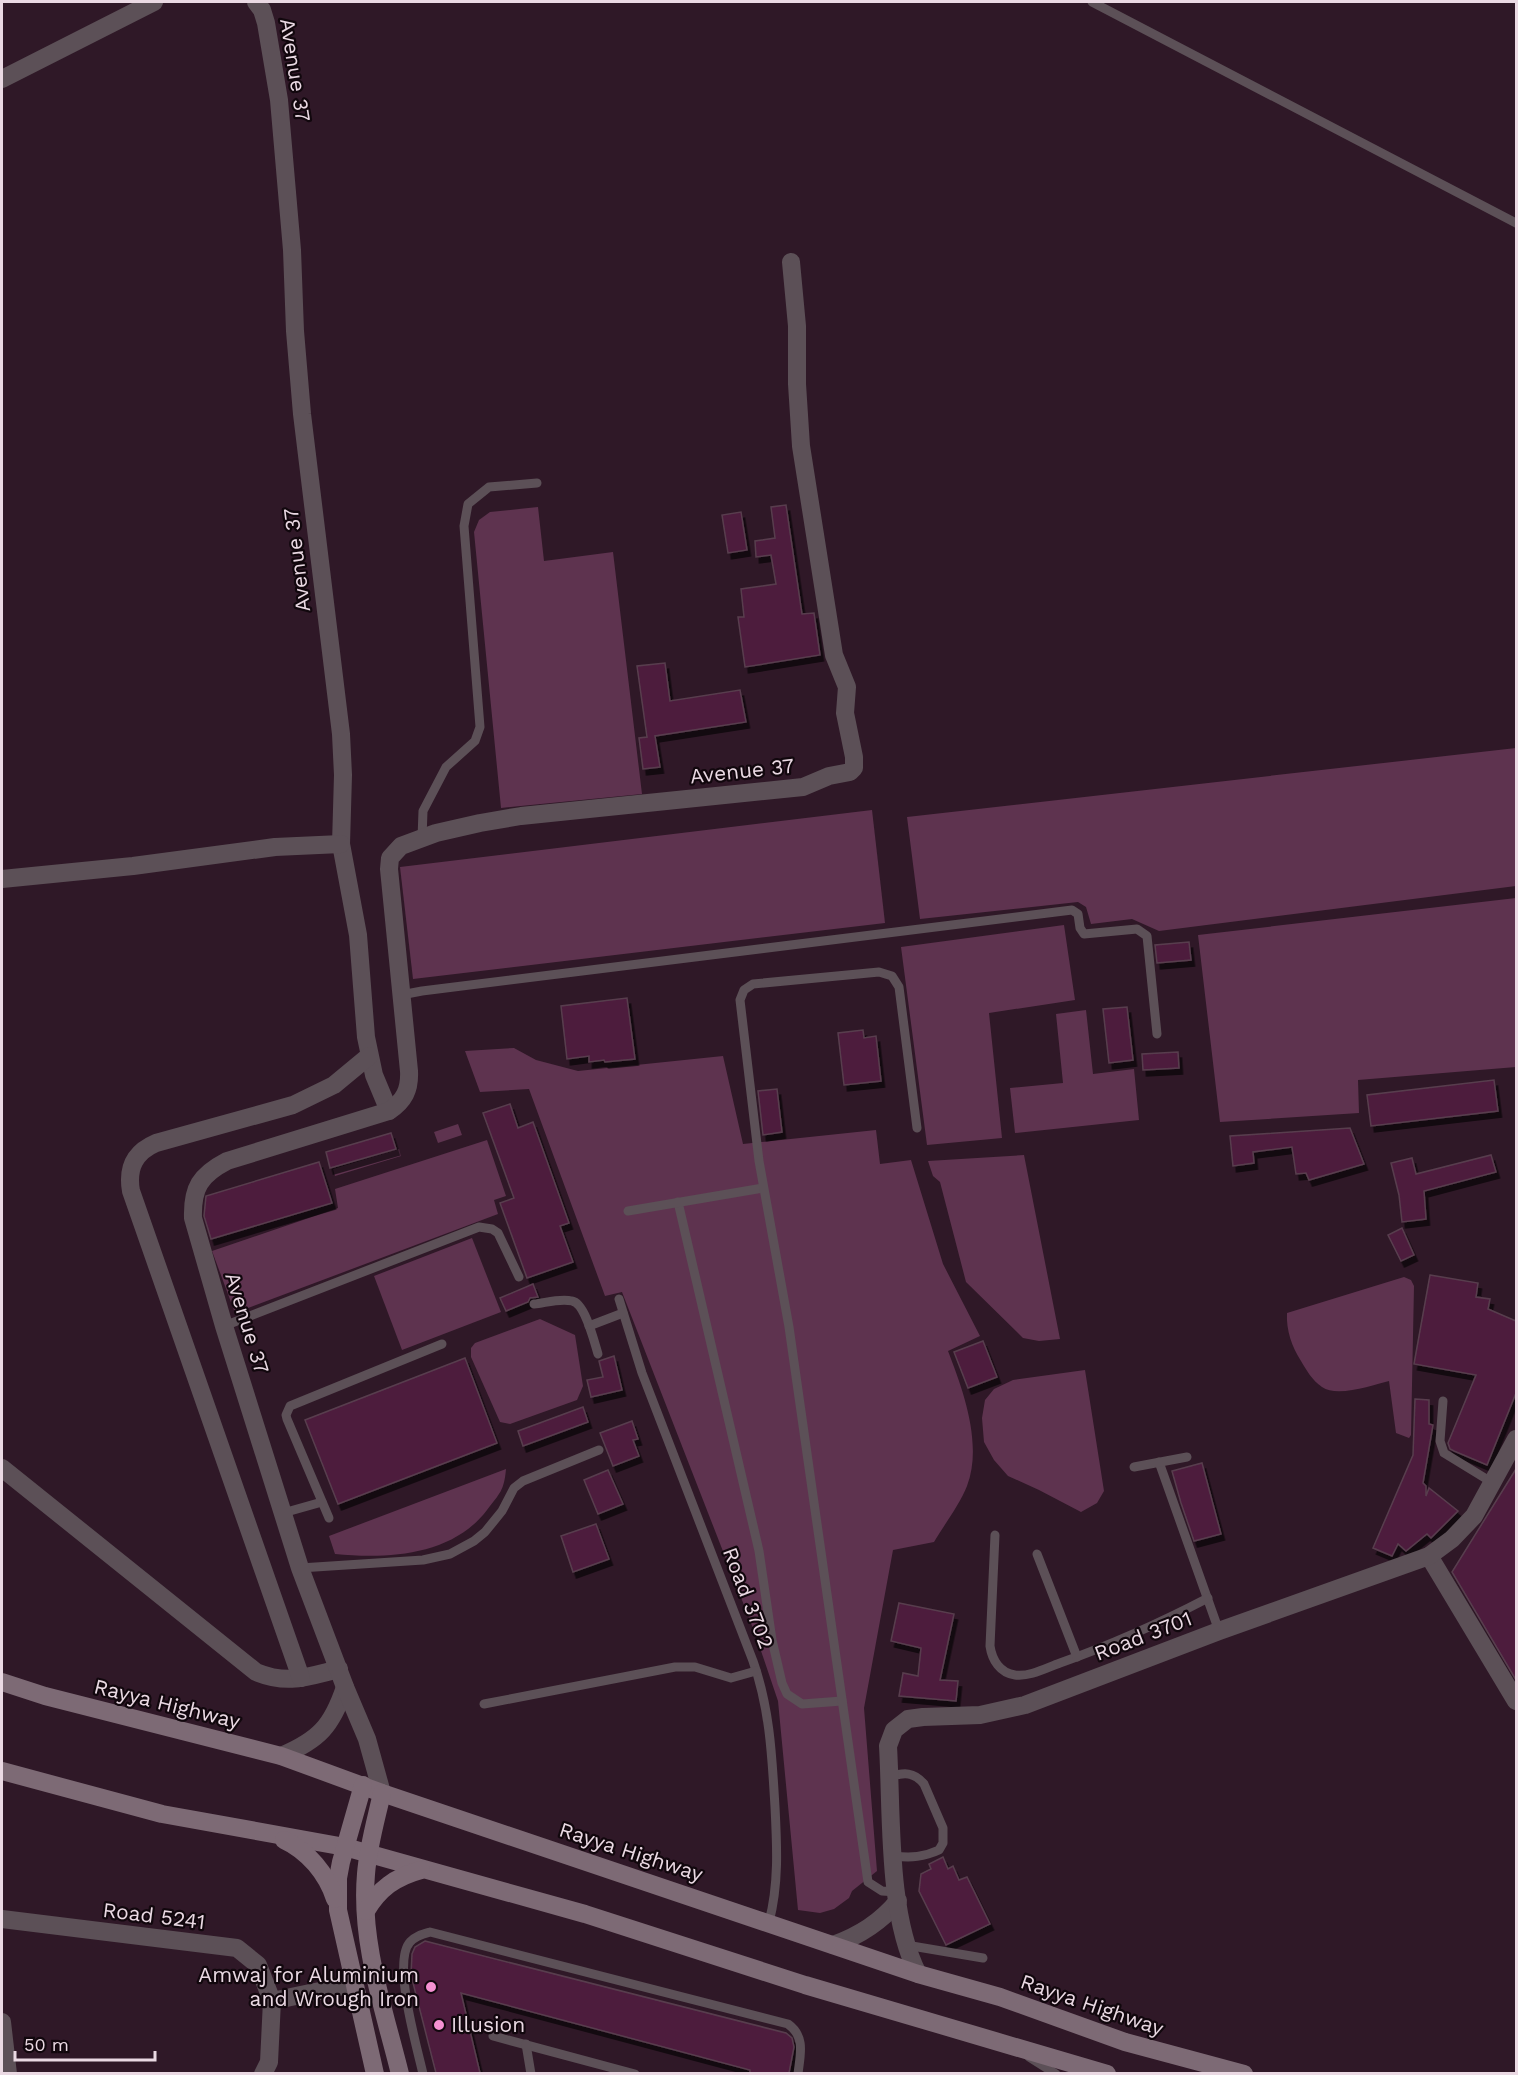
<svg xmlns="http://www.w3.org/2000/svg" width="1518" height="2075" font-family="'Work Sans',sans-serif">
<defs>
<filter id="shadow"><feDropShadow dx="3.5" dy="6" stdDeviation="0" flood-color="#0009"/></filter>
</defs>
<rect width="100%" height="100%" fill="#2f1827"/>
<g fill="#5e334f">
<polygon points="538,507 544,561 613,552 642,794 501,808 474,532 479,520 490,512"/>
<polygon points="1516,748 1516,886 1159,931 1132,919 1091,924 1086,907 1078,902 920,919 907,817"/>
<polygon points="872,810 885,923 413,979 400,867"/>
<polygon points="1516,898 1516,1067 1358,1080 1359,1113 1220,1122 1198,935"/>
<polygon points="1064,925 1075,1000 989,1013 1002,1138 927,1145 901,947"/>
<polygon points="1086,1010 1093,1074 1134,1069 1139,1120 1015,1133 1010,1088 1063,1083 1056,1014"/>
<path d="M514 1048 536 1060 578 1071 723 1056 743 1144 876 1130 880 1164 911 1160 943 1264 980 1336 948 1351C963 1390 983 1444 967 1486 960 1504 944 1525 934 1542L893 1550 864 1708 877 1871 852 1891 849 1898 834 1909 820 1913 798 1910 778 1701 756 1636 622 1292 605 1296 529 1089 480 1092 465 1051Z"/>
<polygon points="458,1124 462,1135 438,1143 434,1132"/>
<polygon points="487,1140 506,1196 494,1200 498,1214 235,1313 212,1251 338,1208 335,1189"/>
<polygon points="399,1149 401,1156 335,1176 333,1169"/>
<polygon points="1024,1155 1060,1339 1039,1341 1023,1338 966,1282 940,1182 933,1176 928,1161"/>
<polygon points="472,1238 501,1312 402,1350 374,1276"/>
<path d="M1404 1277 1411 1280 1414 1286 1411 1435 1409 1438 1396 1433 1389 1381C1373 1385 1337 1398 1322 1387 1312 1380 1307 1371 1301 1361 1292 1347 1286 1330 1287 1313Z"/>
<polygon points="540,1319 575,1335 583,1386 577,1400 510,1424 500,1422 471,1357 471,1348 475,1343"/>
<polygon points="1085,1370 1104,1491 1097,1503 1081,1512 1039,1490 1008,1476 994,1460 984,1442 982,1418 985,1400 994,1389 1013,1380"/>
<path d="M506 1469C504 1491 500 1493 487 1510 452 1556 388 1559 335 1554L329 1536Z"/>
</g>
<g fill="#4e1c3e" stroke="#583e4e" stroke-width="1.5" filter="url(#shadow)">
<polygon points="786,505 802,614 814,613 820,655 745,667 738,617 744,617 741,589 776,584 771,555 756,557 755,541 775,538 771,507"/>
<polygon points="741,512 747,550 728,553 722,515"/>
<polygon points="665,663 670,701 740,690 746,722 655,736 660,767 643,769 639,738 647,737 637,666"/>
<polygon points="1189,942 1191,960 1157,963 1155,945"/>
<polygon points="627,998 635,1059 605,1062 604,1060 589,1062 589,1056 567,1059 561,1006"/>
<polygon points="1127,1007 1133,1060 1109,1063 1103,1009"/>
<polygon points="863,1030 864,1038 876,1036 881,1081 844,1085 838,1033"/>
<polygon points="1178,1052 1179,1068 1143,1070 1142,1054"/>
<polygon points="1494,1080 1498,1111 1371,1126 1367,1095"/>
<polygon points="777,1089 782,1132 763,1135 758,1091"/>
<polygon points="510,1104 518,1128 533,1122 569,1223 560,1226 573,1262 527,1278 500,1203 514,1198 483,1113"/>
<polygon points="1350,1128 1364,1164 1309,1180 1306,1173 1296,1174 1292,1147 1253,1152 1254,1163 1233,1166 1230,1136"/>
<polygon points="391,1133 396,1149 330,1168 326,1152"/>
<polygon points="1491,1155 1496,1172 1424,1191 1426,1219 1402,1222 1399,1195 1391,1163 1412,1158 1416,1174"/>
<polygon points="319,1162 332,1203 211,1239 204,1216 206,1196"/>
<polygon points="1402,1228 1414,1255 1401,1261 1388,1235"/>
<polygon points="1430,1275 1478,1283 1476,1297 1490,1299 1488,1309 1516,1321 1516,1393 1487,1465 1454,1451 1450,1449 1448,1443 1476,1375 1414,1364"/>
<polygon points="533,1284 538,1297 530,1298 528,1302 506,1311 500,1298"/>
<polygon points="983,1341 997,1377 968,1388 954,1352"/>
<polygon points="614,1356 622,1390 591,1397 587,1380 603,1377 599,1361"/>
<polygon points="465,1358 497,1443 338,1504 305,1420"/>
<polygon points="1415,1399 1429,1400 1429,1424 1433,1425 1423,1483 1426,1486 1426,1496 1429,1488 1458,1511 1431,1538 1427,1534 1406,1551 1398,1544 1392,1556 1373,1548 1413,1455"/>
<polygon points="583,1407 588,1422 523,1446 518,1431"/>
<polygon points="632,1421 638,1439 633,1440 639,1456 613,1466 600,1433"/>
<polygon points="1202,1463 1221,1534 1194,1541 1181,1503 1172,1471"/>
<polygon points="1516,1469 1516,1680 1452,1572"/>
<polygon points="608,1470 623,1504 598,1514 584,1480"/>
<polygon points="596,1524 609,1559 573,1572 561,1536"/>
<polygon points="899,1603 954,1614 940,1680 958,1681 956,1701 899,1696 903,1673 918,1676 921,1648 891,1641"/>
<polygon points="943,1857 948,1869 953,1866 959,1880 967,1877 990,1924 946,1945 919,1891 921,1874 931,1869 929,1864"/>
<polygon points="425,1941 786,2033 792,2038 794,2047 789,2073 750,2073 750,2070 461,1993 480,2073 436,2073 411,1975 412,1954 415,1947"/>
</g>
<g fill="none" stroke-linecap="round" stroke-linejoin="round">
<g stroke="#5c5057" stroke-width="9">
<polyline points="1092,2 1516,223"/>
<polyline points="422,838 423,811 446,767 475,741 480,727 464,526 468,504 489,487 537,483"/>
<polyline points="401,995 422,991 1072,910 1078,914 1080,928 1084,934 1137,929 1147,936 1157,1034"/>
<polyline points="678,1202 759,1551 772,1640 782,1683 787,1694 802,1704 842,1701"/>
<polyline points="628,1211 763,1188"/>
<path d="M619 1299 642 1373 753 1661C770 1709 772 1757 775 1807 777 1846 779 1884 769 1922"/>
<path d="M534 1304C545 1303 560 1298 572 1301 585 1303 594 1341 598 1354"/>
<polyline points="224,1326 479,1227 492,1229 498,1233 519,1277"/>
<polyline points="589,1326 623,1313"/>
<polyline points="1443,1401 1440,1441 1444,1453 1493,1483"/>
<polyline points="1159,1462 1219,1631"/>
<polyline points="1134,1467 1187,1457"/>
<polyline points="283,1513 322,1502"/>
<polyline points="329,1518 287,1419 286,1415 290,1406 442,1344"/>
<path d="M995 1535 990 1646C992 1660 1000 1673 1015 1675 1030 1677 1046 1668 1060 1663 1111 1645 1160 1623 1208 1598"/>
<polyline points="1037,1554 1077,1657"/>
<polyline points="300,1568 423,1560 450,1554 474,1541 485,1532 502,1511 514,1488 523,1481 599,1450"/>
<polyline points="484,1704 675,1667 695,1667 731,1678 756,1671"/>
<path d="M890 1777C904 1772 914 1772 924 1784L943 1828V1843L939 1850C924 1857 911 1858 894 1856"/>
<polyline points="897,1892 882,1891 868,1882 789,1327 759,1161 740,1000 744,990 753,984 879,972 892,976 899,987 917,1128"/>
<polyline points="906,1945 983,1958"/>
<polyline points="493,2036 635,2074"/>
<polyline points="526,2044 531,2074"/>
<polyline points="1029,2057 1056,2074"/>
<path d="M423 2074C417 2047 392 1962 410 1942 415 1936 423 1934 430 1932L788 2024C806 2037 800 2055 798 2074"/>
</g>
<g stroke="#5c5057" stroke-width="18">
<polyline points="256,2 262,10 266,23 279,100 292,250 295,331 302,414 341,734 343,775 341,844 358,935 366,1037 374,1075 389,1111"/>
<polyline points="2,79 154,2"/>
<polyline points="2,879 133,866 275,847 341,844"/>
<path d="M2 1468 256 1672C288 1685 306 1677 339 1669"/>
<polyline points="1429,1556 1516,1701"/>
<path d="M301 1678 131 1191C127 1168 135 1152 156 1143L293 1105 334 1085 369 1056"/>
<path d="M281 1756C319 1740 332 1726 345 1687"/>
<path d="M382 1793 367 1739 345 1687 300 1568 224 1326 193 1218C192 1188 200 1175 227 1161L389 1111C404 1101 410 1090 409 1071L389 869 390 858 401 846 436 833 480 823 521 816 803 787 829 776 850 772 854 768V757L845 713 847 687 834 655 801 446 797 384V326L791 262"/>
<polyline points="2,1919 237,1948 258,1965 272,2001 269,2062 263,2074"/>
<path d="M833 1945C859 1936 880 1923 898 1901"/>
<path d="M918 1974C887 1914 892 1814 888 1746L894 1730 908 1719 923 1717 980 1715 1025 1705 1219 1631 1429 1556 1452 1539 1474 1516 1516 1439"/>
<polyline points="272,2001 353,1984"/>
<polyline points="2,2022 8,2074"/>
</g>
<g stroke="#7d6a75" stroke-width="18">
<polyline points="2,1682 45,1696 281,1756 382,1793 918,1974 1000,1997 1125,2042 1244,2074"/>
<polyline points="2,1771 162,1814 345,1847 585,1914 805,1985 1107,2074"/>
<polyline points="363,1785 341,1862 338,1878 338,1910 375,2074"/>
<path d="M382 1793C376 1820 368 1847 366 1874 360 1942 384 2009 400 2074"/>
<path d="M284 1840C308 1851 327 1874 335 1899"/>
<path d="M366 1911C379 1889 395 1877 421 1870"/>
</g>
</g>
<g fill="#f591d2" stroke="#11070d" stroke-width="2">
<circle cx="431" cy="1987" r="6"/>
<circle cx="439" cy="2025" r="6"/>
</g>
<g text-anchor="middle" stroke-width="4.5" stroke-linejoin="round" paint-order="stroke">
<g font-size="21" fill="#ead9e3" stroke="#11070d">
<text transform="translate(295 70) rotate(81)" y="7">Avenue 37</text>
<text transform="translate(297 560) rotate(-97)" y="7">Avenue 37</text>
<text transform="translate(742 771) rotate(-6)" y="7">Avenue 37</text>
<text transform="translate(247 1323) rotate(73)" y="7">Avenue 37</text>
<text transform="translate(748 1598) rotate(69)" y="7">Road 3702</text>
<text transform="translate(1143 1636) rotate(-21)" y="7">Road 3701</text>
<text transform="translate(167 1704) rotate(14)" y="7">Rayya Highway</text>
<text transform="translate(631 1852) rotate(18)" y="7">Rayya Highway</text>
<text transform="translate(154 1916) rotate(7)" y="7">Road 5241</text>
<text transform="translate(1092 2005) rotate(19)" y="7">Rayya Highway</text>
</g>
<g font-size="21" fill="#ead9e3" stroke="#11070d" text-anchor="end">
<text x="419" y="1982">Amwaj for Aluminium<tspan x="419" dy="24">and Wrough Iron</tspan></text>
<text x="451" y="2032" text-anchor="start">Illusion</text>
</g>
</g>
<rect width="1518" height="2075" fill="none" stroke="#ead9e3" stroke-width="6"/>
<path d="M15 2051v9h140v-9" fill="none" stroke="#ead9e3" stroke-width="3"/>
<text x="24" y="2051" font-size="18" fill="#ead9e3" stroke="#11070d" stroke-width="4.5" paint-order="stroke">50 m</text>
</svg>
